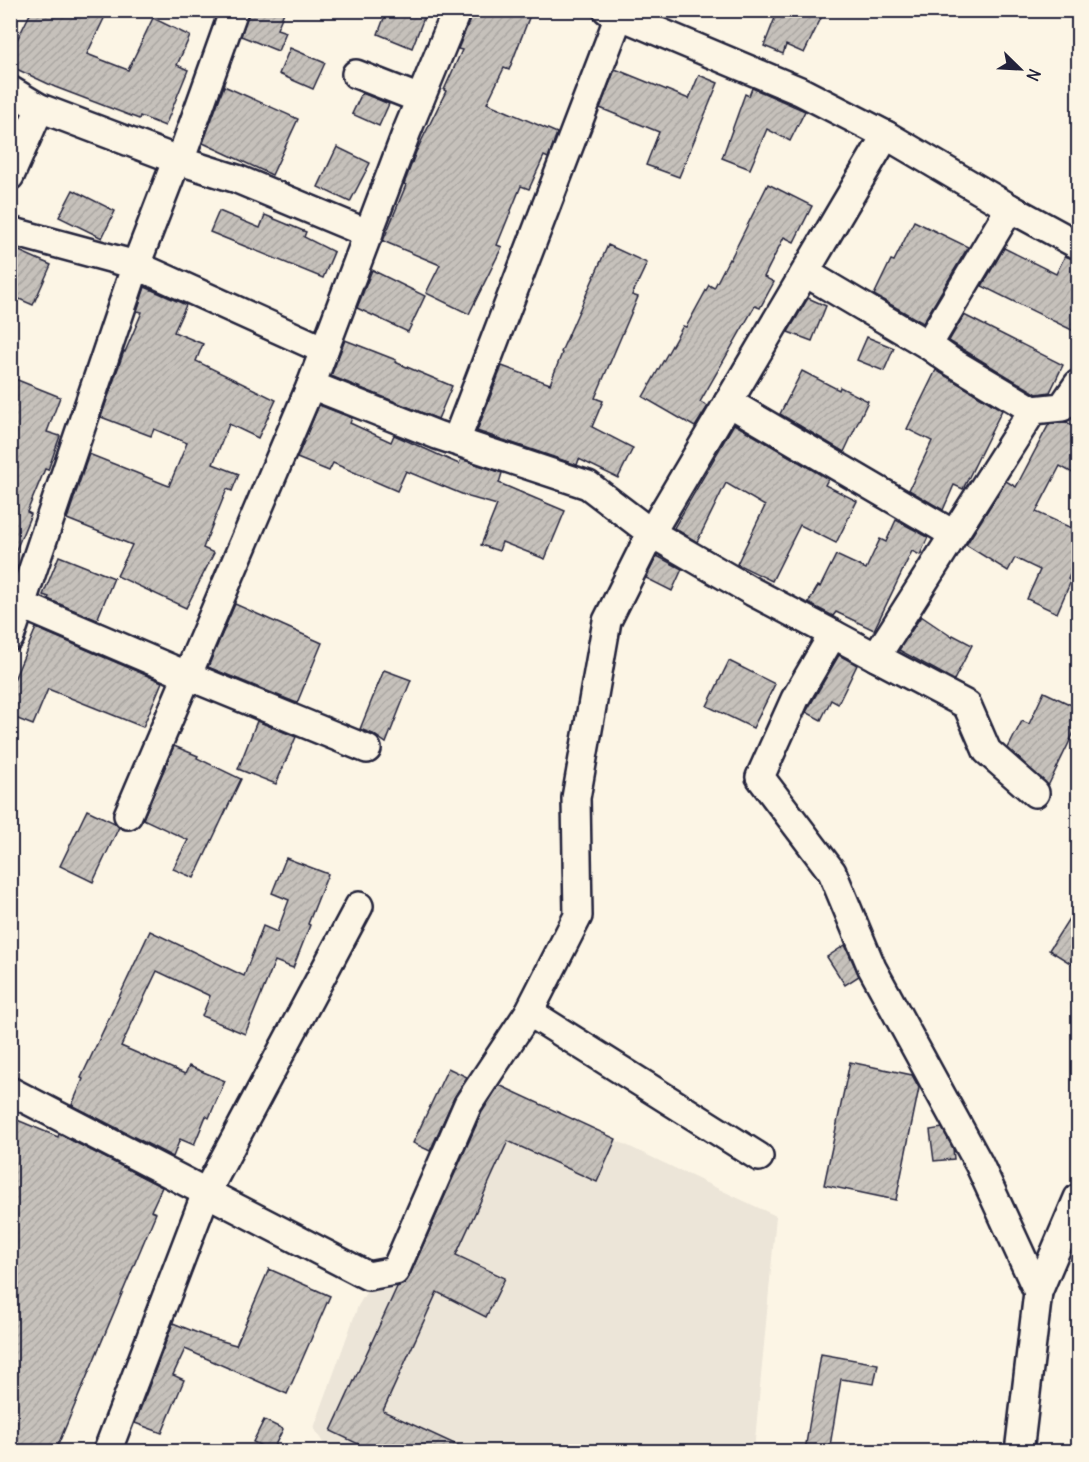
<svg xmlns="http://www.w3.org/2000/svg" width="1089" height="1462" font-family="Delius,sans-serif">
<defs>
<pattern id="building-hatch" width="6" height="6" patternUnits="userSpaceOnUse" patternTransform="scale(1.5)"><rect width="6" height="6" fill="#c6c1bb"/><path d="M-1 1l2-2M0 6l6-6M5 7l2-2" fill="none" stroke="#aaa6a2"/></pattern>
</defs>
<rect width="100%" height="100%" fill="#fcf5e5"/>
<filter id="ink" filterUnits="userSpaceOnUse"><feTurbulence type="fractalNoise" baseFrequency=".0167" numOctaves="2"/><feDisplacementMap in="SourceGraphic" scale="12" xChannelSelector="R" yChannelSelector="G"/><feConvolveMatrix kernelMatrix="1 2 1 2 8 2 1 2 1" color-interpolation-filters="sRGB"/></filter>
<g filter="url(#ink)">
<polygon fill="#ece5d8" points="491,1081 776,1216 754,1451 328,1451 314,1428 358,1306"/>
<g fill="url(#building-hatch)" stroke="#22223b" stroke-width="1.5">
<polygon points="32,10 108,10 87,54 128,70 153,18 190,36 177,65 188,70 165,126 140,116 139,119 55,87 10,66 10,54"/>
<polygon points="249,10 285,10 277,29 286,32 278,51 241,36"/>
<polygon points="387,10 427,10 412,48 378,34"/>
<polygon points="474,10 532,10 509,70 504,68 487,103 557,133 548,158 544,156 529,189 521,186 497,245 502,247 469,314 426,293 440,265 383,241 406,185 404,184 416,152 446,91 444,90 462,50 458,49"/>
<polygon points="778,10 825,10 804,53 786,45 783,54 764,46"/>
<polygon points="290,48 325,63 313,89 279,74"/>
<polygon points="615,69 689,99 699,75 718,83 679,177 646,165 659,132 600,108"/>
<polygon points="224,86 298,119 272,175 203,143"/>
<polygon points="752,88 805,111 790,141 767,129 750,169 722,158 745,94 749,96"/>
<polygon points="362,93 389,104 379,126 352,114"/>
<polygon points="337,147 370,163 350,202 318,187"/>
<polygon points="768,184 812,206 794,242 784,237 764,277 774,282 760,308 755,306 700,402 708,406 695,427 643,397 683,326 686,327 709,285 714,288 729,259 730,260"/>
<polygon points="73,190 115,211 102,238 59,217"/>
<polygon points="219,211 260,228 265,215 306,232 304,237 334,252 323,278 210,232"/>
<polygon points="914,221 968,247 923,323 874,295 891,260 894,261"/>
<polygon points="608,245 647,263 632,295 638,297 595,398 603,401 592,427 633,448 618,478 579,459 577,465 477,431 502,366 550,384 562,353 561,352"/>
<polygon points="10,247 51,265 33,305 10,295"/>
<polygon points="1004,248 1056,274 1065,256 1078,261 1078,333 982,286"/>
<polygon points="372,270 425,296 408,332 357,308"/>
<polygon points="145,287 186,305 174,332 203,344 196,361 276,400 258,438 229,424 213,464 239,474 232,491 227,489 203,548 214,553 186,608 117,576 132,545 67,519 89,454 169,486 187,443 154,429 151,436 101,417 124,351 125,352 142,312 137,311"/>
<polygon points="808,298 826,306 812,341 788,332"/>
<polygon points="964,315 1063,365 1050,392 1037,394 949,341"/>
<polygon points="867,337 894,348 884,371 857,360"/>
<polygon points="345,340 396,360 395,362 452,386 438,419 331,376"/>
<polygon points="936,370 1002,410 963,489 954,485 943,510 909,490 932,441 907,429"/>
<polygon points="802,371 839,390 840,387 868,401 844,452 780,414"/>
<polygon points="10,377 60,397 47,432 60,436 48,470 45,469 27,512 31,514 11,562"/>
<polygon points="319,405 352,418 350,423 391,442 394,435 459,464 461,459 502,473 499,483 565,511 545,559 502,542 499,551 481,545 497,505 469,497 406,471 397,491 333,463 329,471 297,458"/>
<polygon points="1066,422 1078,428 1078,476 1060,466 1036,512 1078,531 1078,556 1068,579 1071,581 1057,613 1027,599 1040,570 1015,558 1008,571 966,545 1006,481 1016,487 1049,424"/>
<polygon points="734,424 828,479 825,485 857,501 836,543 800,525 772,581 737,564 765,506 726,483 697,542 674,528"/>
<polygon points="896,520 928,537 920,555 912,551 874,630 836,612 833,616 808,603 818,586 820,587 836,555 866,569 880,539 886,542"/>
<polygon points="59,556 114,578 97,620 48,599 49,597 43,595"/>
<polygon points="657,556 682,569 672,591 646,578"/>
<polygon points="235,604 322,643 297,703 208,667"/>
<polygon points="921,616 952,637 953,635 972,645 954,680 899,650"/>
<polygon points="36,628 162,682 143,727 48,689 33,725 10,716 10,689"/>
<polygon points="839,655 857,665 838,704 831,700 821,720 806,712"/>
<polygon points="729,661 775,684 753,728 707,706"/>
<polygon points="384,670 411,680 386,743 373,734 360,729"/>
<polygon points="1044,692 1078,708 1078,724 1048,786 1008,748 1022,721 1029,724"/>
<polygon points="257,721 296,737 276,784 238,769"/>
<polygon points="174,746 198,756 197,758 241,779 194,878 173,869 188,840 143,819"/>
<polygon points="87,810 115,823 119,827 93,882 60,866"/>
<polygon points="286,858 328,874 308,924 310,925 293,968 275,961 245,1034 202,1016 210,996 157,971 121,1046 185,1074 189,1066 225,1081 209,1118 206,1116 194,1145 180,1139 173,1157 72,1105 83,1079 81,1078 150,931 244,976 263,926 277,932 289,900 272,893"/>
<polygon points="1078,904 1078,968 1049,950"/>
<polygon points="845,945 859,976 845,985 827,957"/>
<polygon points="850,1062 912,1075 919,1088 896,1200 824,1185"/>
<polygon points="448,1068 467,1077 454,1098 430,1151 413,1143"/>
<polygon points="499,1085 616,1139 597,1182 508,1141 456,1255 505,1278 486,1317 437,1292 383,1411 472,1452 375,1452 331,1431 397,1287 404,1284 409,1277 482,1112"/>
<polygon points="10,1117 58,1137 59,1134 162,1187 151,1211 156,1213 55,1452 10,1452"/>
<polygon points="942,1128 953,1148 954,1159 934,1161 930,1130"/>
<polygon points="269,1269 330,1296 287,1394 185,1349 173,1375 184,1380 162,1433 135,1423 173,1323 205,1336 236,1345"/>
<polygon points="821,1354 878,1364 874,1384 841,1379 829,1452 805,1450"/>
<polygon points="264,1420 283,1429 272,1451 253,1442"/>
</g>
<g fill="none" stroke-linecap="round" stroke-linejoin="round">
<g stroke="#22223b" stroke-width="32">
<g id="minor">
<polyline points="457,10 407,131 311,385 437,435 588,485 651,533 753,592 833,634 795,699 760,777 832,872 872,968 979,1164 1038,1292"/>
<polyline points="607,10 800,91 886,135 1010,208 1078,245"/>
<polyline points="356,74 420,99"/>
<polyline points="10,90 40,108 180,161 237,179 369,234"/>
<polyline points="180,161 234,10"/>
<polyline points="10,176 40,108"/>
<polyline points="1010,208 928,345 949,360 1033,410"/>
<polyline points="10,231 136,265 324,350"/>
<polyline points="806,273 928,345"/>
<polyline points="728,402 953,534"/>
<polyline points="456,441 619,16"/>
<polyline points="22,605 186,675 367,749"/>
<polyline points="833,634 876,657 1033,410 1062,407 1078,384"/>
<polyline points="10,637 136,265 177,159"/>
<polyline points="876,657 967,705 987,751 1035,793"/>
<polyline points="128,815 311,385"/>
<polyline points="529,1012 759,1157"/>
<polyline points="10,1091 368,1276 395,1271 468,1104 529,1012 578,916 576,798 607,621 651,533 886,135"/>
<polyline points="107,1452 206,1193 359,906"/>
<polyline points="1019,1452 1038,1292 1078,1198"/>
</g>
</g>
<use href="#minor" stroke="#fcf5e5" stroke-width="27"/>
</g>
</g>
<rect width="1089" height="1462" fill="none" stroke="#fcf5e5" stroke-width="36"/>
<rect x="18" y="18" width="1053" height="1426" fill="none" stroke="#22223b" stroke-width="2" filter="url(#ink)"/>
<g transform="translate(1020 69) rotate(114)" stroke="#fcf5e5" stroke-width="4.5" paint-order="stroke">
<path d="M0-4.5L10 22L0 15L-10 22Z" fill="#22223b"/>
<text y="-9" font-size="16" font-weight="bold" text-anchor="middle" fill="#22223b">N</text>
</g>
</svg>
